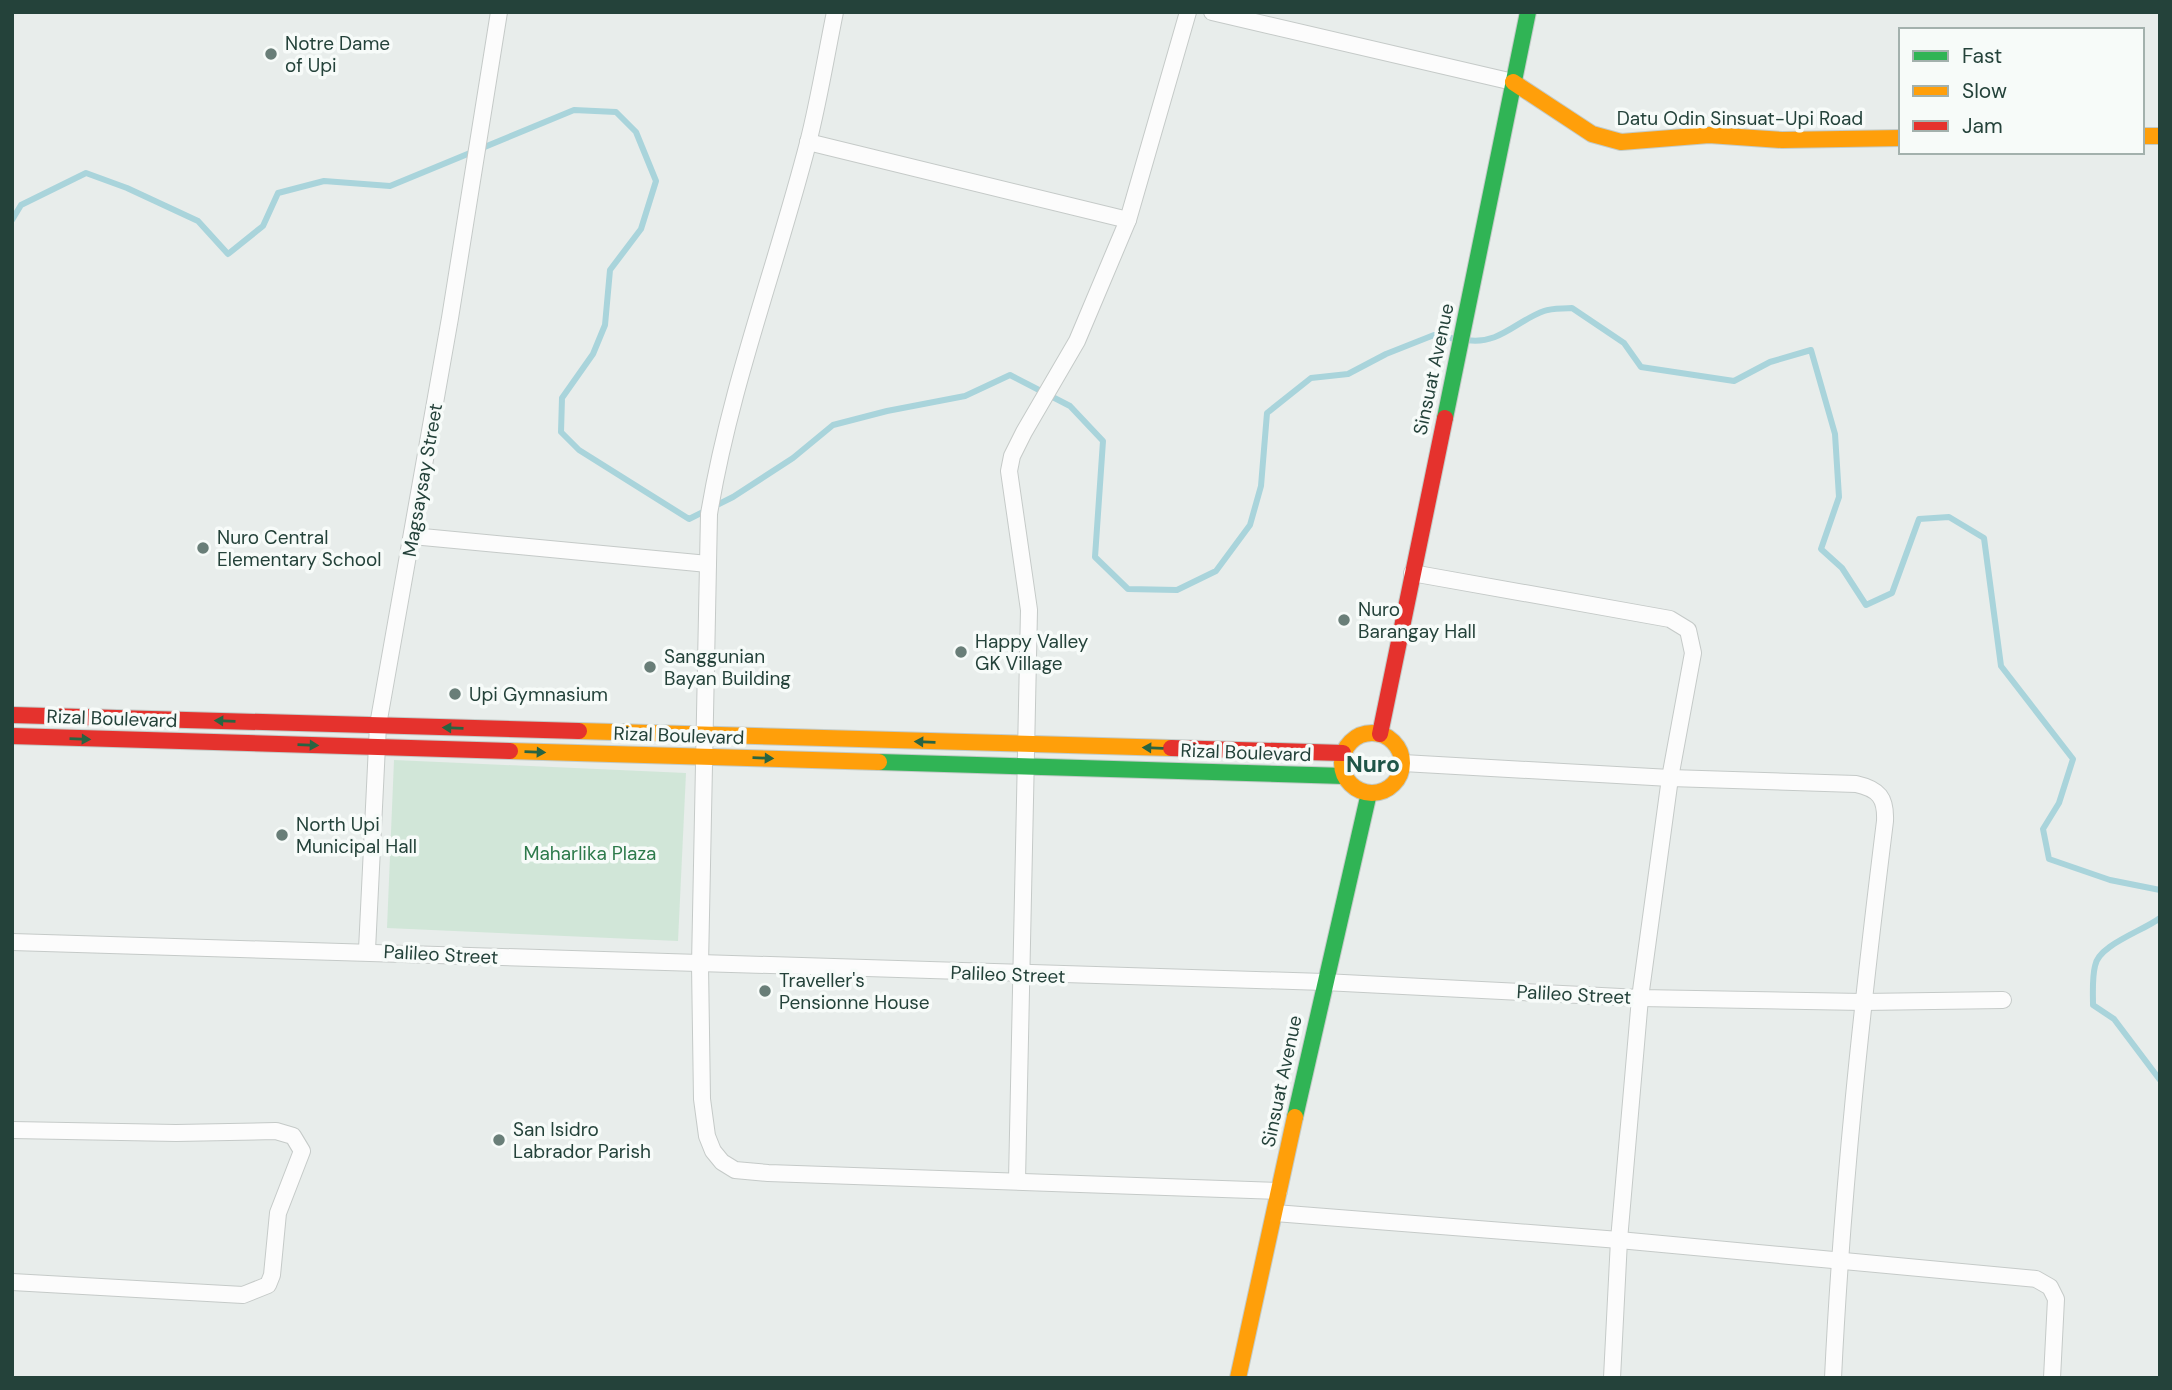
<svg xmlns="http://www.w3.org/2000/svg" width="2172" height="1390" font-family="'DM Sans',sans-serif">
<rect width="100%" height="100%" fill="#e8edeb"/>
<polygon fill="#d1e6d8" points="394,760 686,773 678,941 387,928"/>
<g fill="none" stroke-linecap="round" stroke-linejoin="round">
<g stroke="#a9d4db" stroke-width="6">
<polyline points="12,220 21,205 86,173 127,188 198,221 228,254 263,226 278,193 324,181 390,186 574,110 616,112 636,132 656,181 641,229 610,270 605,325 593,354 562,398 561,432 579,450 689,519 733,497 793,458 833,425 887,411 965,396 1010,375 1070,406 1103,441 1095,557 1128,589 1177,590 1216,571 1250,525 1261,486 1267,413 1311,378 1348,374 1386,354 1434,335 1456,339"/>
<path d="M1467 340C1499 345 1516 321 1544 311 1552 308 1563 309 1572 308L1624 343 1641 367 1734 381 1770 362 1811 350 1835 434 1839 497 1821 549 1842 568 1866 605 1892 593 1919 519 1949 517 1984 538 2001 666 2073 759 2059 803 2043 829 2049 859 2110 880 2160 890"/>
<path d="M2160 918C2143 931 2098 945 2095 966 2092 978 2093 992 2093 1005L2114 1019 2160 1080"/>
</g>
<g stroke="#c5cac8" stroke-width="18">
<g id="street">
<path d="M835 12C826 56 819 100 808 143 776 267 730 387 709 514L700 965 702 1099 707 1136 713 1151 722 1162 735 1170 768 1173 1279 1191"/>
<polyline points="1212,12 1513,82"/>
<polyline points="808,142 1128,220"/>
<polyline points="412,536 708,564"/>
<polyline points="1412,573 1670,619 1688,630 1693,653 1670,778 1640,998 1619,1240 1612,1378"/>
<path d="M1403 763 1670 778 1856 784C1879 789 1886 798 1885 821 1862 1006 1842 1191 1833 1378"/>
<polyline points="12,942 1324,982 1640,998 1863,1002 2003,1000"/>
<polyline points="367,950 378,725 450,318 499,12"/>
<polyline points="12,1130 176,1133 276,1131 293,1136 302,1151 278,1213 272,1275 268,1285 243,1295 12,1282"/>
<polyline points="1017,1181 1029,610 1009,471 1012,456 1024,432 1077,341 1128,220 1188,12"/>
<polyline points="1275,1213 1619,1240 2036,1279 2050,1287 2056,1299 2052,1378"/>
</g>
</g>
<g stroke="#c3cbc8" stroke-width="18">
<g id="fast">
<polyline points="1445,418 1528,12"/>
<polyline points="879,762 1344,776"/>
<polyline points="1295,1117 1369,793"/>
</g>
</g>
<g stroke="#c3cbc8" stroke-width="18">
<g id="slow">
<polyline points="1513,82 1592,134 1621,142 1709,135 1782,140 1901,138"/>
<polyline points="2142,136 2160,136"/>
<polyline points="579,731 1171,748"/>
<circle cx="1372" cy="763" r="30"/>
<polyline points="510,751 879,762"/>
<polyline points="1238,1378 1295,1117"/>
</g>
</g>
<g stroke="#c3cbc8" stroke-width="18">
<g id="jam">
<polyline points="12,715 579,731"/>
<polyline points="1380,734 1445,418"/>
<polyline points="12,736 510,751"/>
<polyline points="1171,748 1343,753"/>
</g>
</g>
<use href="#street" stroke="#fcfcfc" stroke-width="16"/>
<use href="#fast" stroke="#30b455" stroke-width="16"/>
<use href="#slow" stroke="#ff9f0a" stroke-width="16"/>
<use href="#jam" stroke="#e5322d" stroke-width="16"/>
</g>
<defs><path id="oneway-solid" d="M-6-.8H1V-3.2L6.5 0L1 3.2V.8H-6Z" transform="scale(1.75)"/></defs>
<g fill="#286442">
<use href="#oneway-solid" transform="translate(225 721) rotate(-178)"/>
<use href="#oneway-solid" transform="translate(453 728) rotate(-178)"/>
<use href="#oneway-solid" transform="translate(80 739) rotate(2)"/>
<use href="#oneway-solid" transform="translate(925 742) rotate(-178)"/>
<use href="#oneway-solid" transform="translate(308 745) rotate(2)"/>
<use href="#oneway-solid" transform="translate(1153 748) rotate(-178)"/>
<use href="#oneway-solid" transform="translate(535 752) rotate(2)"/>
<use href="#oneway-solid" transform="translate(763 758) rotate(2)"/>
</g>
<g fill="#697e78" stroke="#f7fbf9" stroke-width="2.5">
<circle cx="271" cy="54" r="7"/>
<circle cx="203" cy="548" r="7"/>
<circle cx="1344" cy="620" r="7"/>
<circle cx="961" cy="652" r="7"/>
<circle cx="650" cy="667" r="7"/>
<circle cx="455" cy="694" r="7"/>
<circle cx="282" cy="835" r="7"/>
<circle cx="765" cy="991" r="7"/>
<circle cx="499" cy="1140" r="7"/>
</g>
<g text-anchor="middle" stroke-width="7" stroke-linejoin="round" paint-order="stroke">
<g font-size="19" fill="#24423a" stroke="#f7fbf9" text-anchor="start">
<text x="285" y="50">Notre Dame<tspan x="285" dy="22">of Upi</tspan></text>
<text x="217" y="544">Nuro Central<tspan x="217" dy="22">Elementary School</tspan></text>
<text x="1358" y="616">Nuro<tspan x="1358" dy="22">Barangay Hall</tspan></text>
<text x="975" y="648">Happy Valley<tspan x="975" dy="22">GK Village</tspan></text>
<text x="664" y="663">Sanggunian<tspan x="664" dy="22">Bayan Building</tspan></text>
<text x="469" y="701">Upi Gymnasium</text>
<text x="296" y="831">North Upi<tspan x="296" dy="22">Municipal Hall</tspan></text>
<text x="779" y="987">Traveller's<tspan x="779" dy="22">Pensionne House</tspan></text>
<text x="513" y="1136">San Isidro<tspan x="513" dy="22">Labrador Parish</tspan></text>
</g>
<g font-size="19" fill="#24423a" stroke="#f7fbf9">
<text x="1740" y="125">Datu Odin Sinsuat-Upi Road</text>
<text transform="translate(1433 369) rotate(-78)" y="7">Sinsuat Avenue</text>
<text transform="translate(422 480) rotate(-80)" y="7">Magsaysay Street</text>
<text transform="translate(112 718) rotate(2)" y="7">Rizal Boulevard</text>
<text transform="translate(679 735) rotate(2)" y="7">Rizal Boulevard</text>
<text transform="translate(1246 752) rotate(2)" y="7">Rizal Boulevard</text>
<text transform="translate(441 954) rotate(3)" y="7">Palileo Street</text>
<text transform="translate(1008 974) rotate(2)" y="7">Palileo Street</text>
<text transform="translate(1574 994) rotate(3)" y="7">Palileo Street</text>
<text transform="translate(1281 1081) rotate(-78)" y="7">Sinsuat Avenue</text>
</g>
<g font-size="19" fill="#2d7a4b" stroke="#f7fbf9">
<text x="590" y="860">Maharlika Plaza</text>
</g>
<g font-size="23" font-weight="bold" fill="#1f5548" stroke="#f7fbf9">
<text x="1373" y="772">Nuro</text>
</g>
</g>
<rect width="2172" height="1390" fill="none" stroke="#24423a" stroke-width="28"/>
<rect x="1899" y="28" width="245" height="126" fill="#f7fbf9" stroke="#a3b1ad" stroke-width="2"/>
<rect x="1913" y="51" width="35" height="10" fill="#30b455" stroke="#a3b1ad" stroke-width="2"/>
<text x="1962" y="63" font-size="21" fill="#24423a">Fast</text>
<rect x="1913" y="86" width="35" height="10" fill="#ff9f0a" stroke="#a3b1ad" stroke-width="2"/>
<text x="1962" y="98" font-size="21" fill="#24423a">Slow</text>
<rect x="1913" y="121" width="35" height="10" fill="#e5322d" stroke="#a3b1ad" stroke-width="2"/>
<text x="1962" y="133" font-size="21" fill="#24423a">Jam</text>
</svg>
